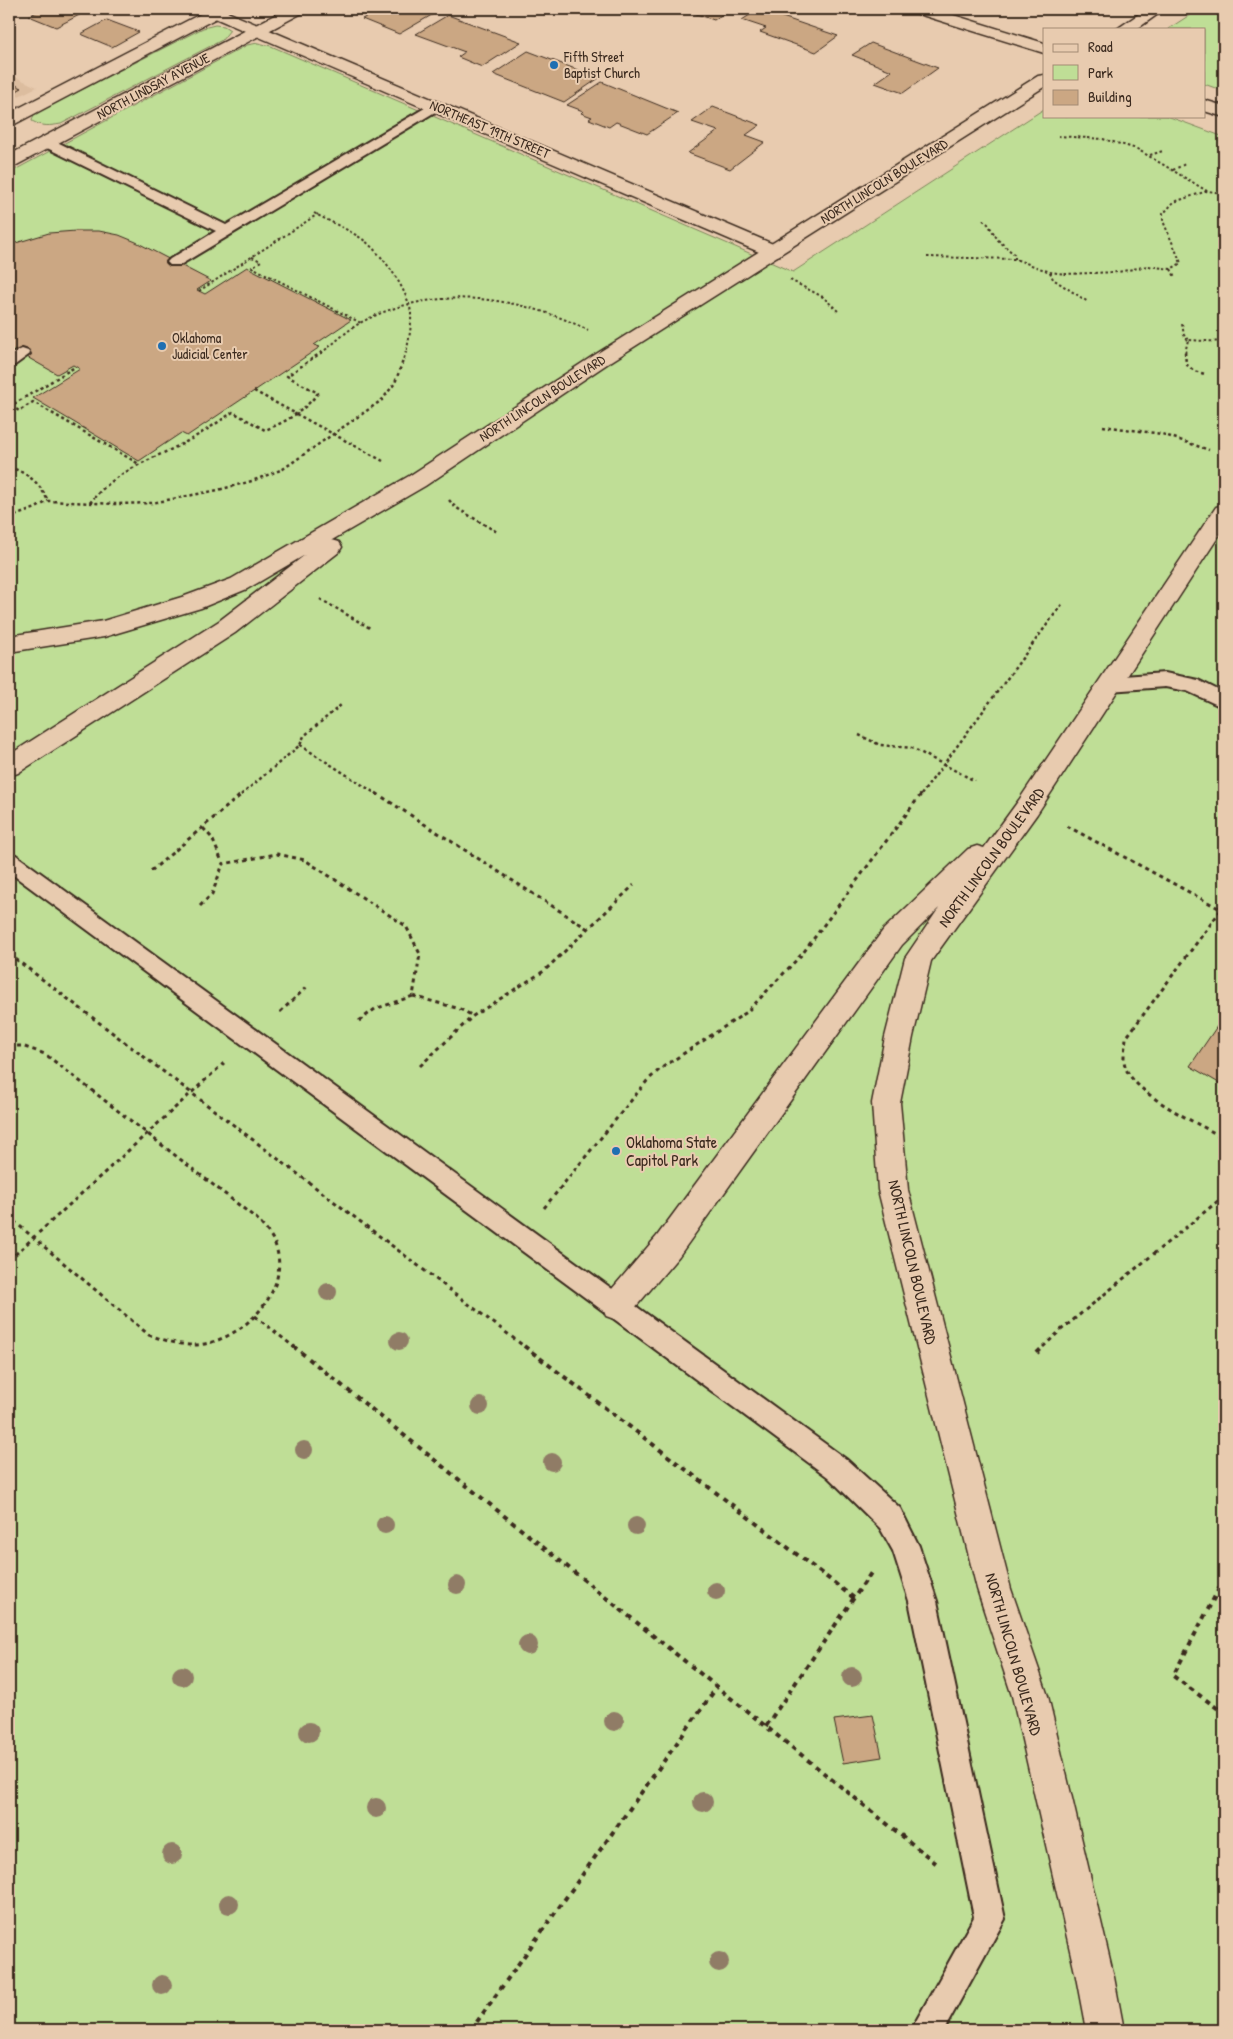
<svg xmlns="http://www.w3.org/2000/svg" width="1233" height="2039" font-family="'Patrick Hand',sans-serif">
<rect width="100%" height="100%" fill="#e8cbaf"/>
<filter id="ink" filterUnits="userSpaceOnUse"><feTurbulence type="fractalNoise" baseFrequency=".02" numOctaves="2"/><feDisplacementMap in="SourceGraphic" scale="10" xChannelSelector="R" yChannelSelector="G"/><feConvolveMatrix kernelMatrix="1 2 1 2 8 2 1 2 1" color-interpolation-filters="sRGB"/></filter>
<g filter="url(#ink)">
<polygon fill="#dcbd9f" points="9,74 37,87 9,101"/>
<g fill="#bfde96" stroke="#7d845a">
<polygon points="1199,9 1224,9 1224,91 1204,84 1204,29 1168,29"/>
<path d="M215 25 224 26 230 30 222 40 61 124C49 126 43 127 32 121L34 114 203 28Z"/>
<polygon points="258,43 271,46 793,272 1044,109 1044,116 1167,116 1224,137 1224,2030 9,2030 9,173 247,45"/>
</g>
<g fill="#cba783" stroke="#3b2a1e">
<polygon points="42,9 87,9 89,10 56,27 29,16"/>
<polygon points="380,9 442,9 399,34 362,19"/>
<polygon points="682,9 730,9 714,20"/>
<polygon points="759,9 838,36 816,52 760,32 766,28 742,20"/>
<polygon points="448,15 521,42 482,67 458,57 465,52 416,34"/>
<polygon points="107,20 139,32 112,47 81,34"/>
<polygon points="871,43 938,68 903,93 875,83 892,71 852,55"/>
<polygon points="528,51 599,78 564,102 493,74"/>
<polygon points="9,82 22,88 9,95"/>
<polygon points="602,82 678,113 647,134 616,122 609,127 589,119 592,117 581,113 583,111 567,105"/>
<polygon points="713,107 760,125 746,135 765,142 730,169 688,153 718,131 692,122"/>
<polygon points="76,231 99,231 119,235 136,242 211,281 197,290 205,294 247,267 351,320 314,345 320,347 187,436 181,433 139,461 33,398 80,369 73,365 57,374 9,347 9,245 49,233"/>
<polygon points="1224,1016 1224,1086 1190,1066"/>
<polygon points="873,1715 882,1757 843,1763 834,1720"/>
</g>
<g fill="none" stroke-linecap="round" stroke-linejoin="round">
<g stroke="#3b2a1e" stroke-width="4">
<g id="service">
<polygon points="435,102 442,106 440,109 180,265 170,265 167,262 170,259 216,231 41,145 39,142 41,139 51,139 226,225"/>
<polygon points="22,349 28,351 30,354 15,365 9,367 9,355"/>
<polygon points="1165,673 1198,680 1224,693 1224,708 1187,691 1165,687 1109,691 1102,689 1099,684 1102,679 1109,677"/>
<polygon points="9,853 16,855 846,1459 900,1508 919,1546 937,1601 1005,1919 944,2030 911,2030 974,1917 909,1601 893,1551 880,1528 828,1477 9,872"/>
</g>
</g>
<g stroke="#3b2a1e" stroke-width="3">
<g id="minor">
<polygon points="199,9 220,9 780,247 782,251 780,255 773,257 766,255 201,12"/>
<polygon points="910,9 934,9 1044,43 1044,53 912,12"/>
</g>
</g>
<g stroke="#3b2a1e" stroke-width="3">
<g id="tertiary">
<polygon points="210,9 230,9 228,12 15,124 9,125 9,113"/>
<polygon points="286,9 306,9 304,12 15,166 9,167 9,155"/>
<polygon points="1204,100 1224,106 1224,117 1204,111"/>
</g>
</g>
<g stroke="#3b2a1e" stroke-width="3">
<g id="primary">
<polygon points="1146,9 1165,9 1137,29 1117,29"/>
<polygon points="1044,75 1044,87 607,364 425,486 332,540 339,542 342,547 339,552 235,633 18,773 9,776 9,755 219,621 305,555 247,589 201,608 104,637 9,652 9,636 103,621 185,596 231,579 409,476 593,356 1038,76"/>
<polygon points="1224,505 1224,528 1037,814 931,961 913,1037 900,1103 908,1190 1011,1589 1048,1696 1114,1977 1124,2030 1086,2030 1076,1977 1012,1696 977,1589 878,1190 872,1103 885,1037 905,958 939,908 902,945 679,1256 628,1316 617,1320 606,1316 602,1306 606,1296 657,1236 884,929 968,849 977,846 984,848 1019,800 1216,507"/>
</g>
</g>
<g stroke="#3b2a1e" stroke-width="2" stroke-dasharray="2.5 2.5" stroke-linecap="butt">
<polyline points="1058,136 1103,139 1137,149 1207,191 1224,193"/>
<polyline points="1150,155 1163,151"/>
<polyline points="1173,170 1185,164"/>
<path d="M314 213C330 222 350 230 365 241 383 256 401 281 409 304 414 316 409 340 406 353"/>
<polyline points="983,220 988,224 998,240 1015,255 1015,259"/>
<polyline points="252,257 261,261 252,267 361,323"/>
<polyline points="927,257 1015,259 1050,272 1065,274 1118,272 1148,266 1171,269 1181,263 1163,221 1163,214 1174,202 1207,191"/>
<polyline points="1171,269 1175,277"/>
<polyline points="1050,272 1053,279 1088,302"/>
<polyline points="790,280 823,297 838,311"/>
<polyline points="199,291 318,214"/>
<polyline points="1182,324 1184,335 1188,340"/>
<polyline points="1224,331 1224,334"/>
<path d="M321 353C334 344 346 331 360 323 431 284 518 295 588 330"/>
<polyline points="1185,353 1188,340 1224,342"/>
</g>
<g stroke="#3b2a1e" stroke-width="2.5" stroke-dasharray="3 3" stroke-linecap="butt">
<polyline points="1185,352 1186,364 1194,371 1205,374"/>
<polyline points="254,391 383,461"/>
<polyline points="11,406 19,411 33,402 139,464"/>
<polyline points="9,407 75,367"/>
<polyline points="1103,426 1162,434 1209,450"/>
<path d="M9 467C28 473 40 483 48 501"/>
<polyline points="449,500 455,507 497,532"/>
<path d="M90 503C113 472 151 460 184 443 201 434 217 423 233 412L265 430C286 422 304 411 318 393L287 376 322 352"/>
<polyline points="9,518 36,508 48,501 116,504 152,503 218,490 252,481 283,469 382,400 395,383 406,352"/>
<polyline points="320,599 370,628"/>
<polyline points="859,735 880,745 912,748 975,781"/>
<polyline points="300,745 378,795"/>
<polyline points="241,795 300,745 304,736 341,705"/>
<polyline points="921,795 1063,603"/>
</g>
<g stroke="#3b2a1e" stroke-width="3" stroke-dasharray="4 4" stroke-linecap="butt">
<polyline points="376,793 588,929"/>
<polyline points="1067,826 1224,911"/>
<polyline points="203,828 212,838 223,864 277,854 305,860 406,926 420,954 413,996 460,1009 473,1016"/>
<polyline points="151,871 243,793"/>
<polyline points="200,906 212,894 223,864"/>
<path d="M1221 910 1126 1038C1125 1048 1122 1059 1126 1069 1139 1097 1197 1123 1224 1138"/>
<polyline points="9,954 525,1347"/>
<polyline points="280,1012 309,985"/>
<polyline points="359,1021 375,1009 413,996"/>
<path d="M9 1046H22L45 1054 257 1219C263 1227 271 1234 275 1244 293 1291 242 1341 197 1345 181 1346 164 1340 149 1335L9 1217"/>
<polyline points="420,1066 473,1016 544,971 634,885"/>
<polyline points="544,1208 647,1081 660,1069 747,1012 803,953 922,793"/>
<polyline points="9,1260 224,1063"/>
<polyline points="255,1316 294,1347"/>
<polyline points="1043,1347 1061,1330 1224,1196"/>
</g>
<g stroke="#3b2a1e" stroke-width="4" stroke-dasharray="5 5" stroke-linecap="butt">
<polyline points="293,1346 937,1864"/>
<polyline points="524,1346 854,1598"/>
<polyline points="1037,1353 1044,1346"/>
<polyline points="1224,1579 1173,1676 1224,1713"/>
<polyline points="766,1726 873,1570"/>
<polyline points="471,2030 717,1687"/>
</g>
<use href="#service" fill="#e8cbaf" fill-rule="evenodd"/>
<use href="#minor" fill="#e8cbaf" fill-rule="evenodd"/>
<use href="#tertiary" fill="#e8cbaf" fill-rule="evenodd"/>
<use href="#primary" fill="#e8cbaf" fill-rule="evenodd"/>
</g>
<g fill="#907c66">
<circle cx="328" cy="1292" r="9"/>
<circle cx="399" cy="1341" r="9"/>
<circle cx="480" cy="1406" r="9"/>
<circle cx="304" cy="1450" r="9"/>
<circle cx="552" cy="1462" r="9"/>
<circle cx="385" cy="1525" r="9"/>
<circle cx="636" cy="1526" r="9"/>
<circle cx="457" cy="1585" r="9"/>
<circle cx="716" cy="1591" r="9"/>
<circle cx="528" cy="1645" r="10"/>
<circle cx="182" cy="1676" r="10"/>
<circle cx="852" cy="1677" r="10"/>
<circle cx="614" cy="1721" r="10"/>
<circle cx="309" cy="1732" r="10"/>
<circle cx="703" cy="1802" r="10"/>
<circle cx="376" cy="1808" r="10"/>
<circle cx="172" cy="1854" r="10"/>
<circle cx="229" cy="1904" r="10"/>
<circle cx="719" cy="1962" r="10"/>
<circle cx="162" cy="1985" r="10"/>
</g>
</g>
<g fill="#1f6fb2" stroke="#e8cbaf" stroke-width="2">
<circle cx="554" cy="65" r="5"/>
<circle cx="162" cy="346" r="5"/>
<circle cx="616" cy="1151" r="5"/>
</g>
<g text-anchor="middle" stroke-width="4" stroke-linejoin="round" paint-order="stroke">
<g font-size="14" fill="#3b2a1e" stroke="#e8cbaf" text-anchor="start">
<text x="564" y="62">Fifth Street<tspan x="564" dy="16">Baptist Church</tspan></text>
<text x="172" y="343">Oklahoma<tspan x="172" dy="16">Judicial Center</tspan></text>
</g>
<g font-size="14" fill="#3b2a1e" stroke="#e8cbaf">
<text transform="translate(153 86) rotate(-28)" y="5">NORTH LINDSAY AVENUE</text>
<text transform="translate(490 129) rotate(23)" y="5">NORTHEAST 19TH STREET</text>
<text transform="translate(884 181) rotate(-32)" y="5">NORTH LINCOLN BOULEVARD</text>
<text transform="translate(542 398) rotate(-33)" y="5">NORTH LINCOLN BOULEVARD</text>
</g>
<g font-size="16" fill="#3b2a1e" stroke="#e8cbaf">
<text transform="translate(991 857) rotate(-54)" y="6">NORTH LINCOLN BOULEVARD</text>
<text transform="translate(913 1262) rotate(77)" y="6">NORTH LINCOLN BOULEVARD</text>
<text transform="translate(1014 1654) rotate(74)" y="6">NORTH LINCOLN BOULEVARD</text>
</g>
<g font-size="16" fill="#3b2a1e" stroke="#e8cbaf" text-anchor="start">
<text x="626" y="1148">Oklahoma State<tspan x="626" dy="18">Capitol Park</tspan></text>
</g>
</g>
<rect width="1233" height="2039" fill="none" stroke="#e8cbaf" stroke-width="30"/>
<rect x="15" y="15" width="1203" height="2009" fill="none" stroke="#3b2a1e" stroke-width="2" filter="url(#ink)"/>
<rect x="1043" y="28" width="162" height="90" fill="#e8cbaf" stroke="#a38b75"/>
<rect x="1053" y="44" width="25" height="8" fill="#e8cbaf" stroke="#a38b75"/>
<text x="1088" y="52" font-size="15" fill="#3b2a1e">Road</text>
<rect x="1053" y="65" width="25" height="15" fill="#bfde96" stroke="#a38b75"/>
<text x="1088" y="78" font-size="15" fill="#3b2a1e">Park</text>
<rect x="1053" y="90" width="25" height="15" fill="#cba783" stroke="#a38b75"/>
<text x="1088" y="102" font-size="15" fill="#3b2a1e">Building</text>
</svg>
